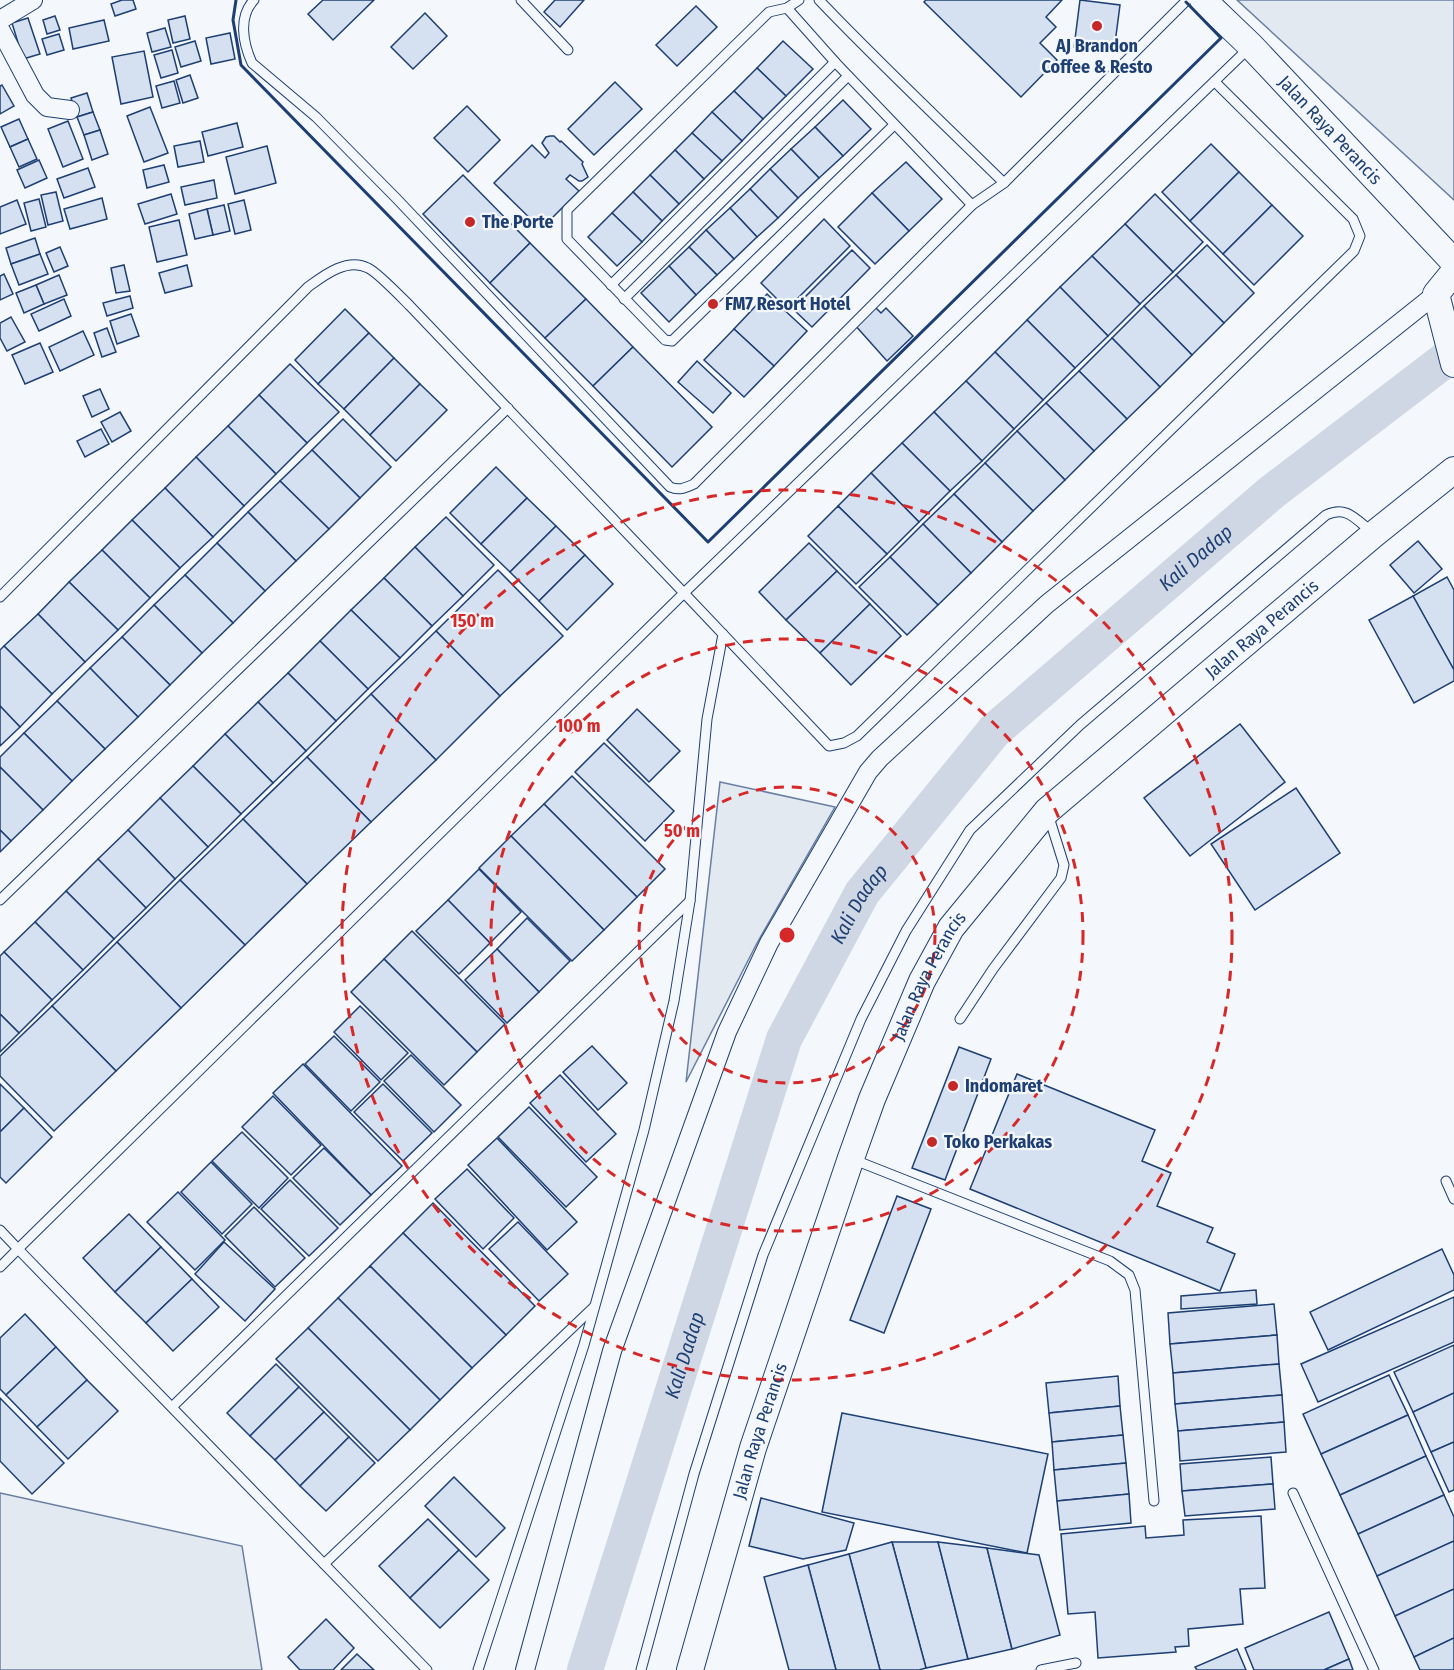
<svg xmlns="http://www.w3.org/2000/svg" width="1454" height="1670" font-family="'Fira Sans Condensed',sans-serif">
<rect width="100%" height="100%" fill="#f4f7fb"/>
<g fill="#e3e9f0" stroke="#687fa3" stroke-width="1.5">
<polygon points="1237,0 1454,0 1454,200"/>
<polygon points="720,782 835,807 757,943 686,1082"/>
<polygon points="0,1493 242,1546 262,1670 0,1670"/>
</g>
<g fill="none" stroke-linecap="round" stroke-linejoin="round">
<path stroke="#cfd7e4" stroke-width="36" id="s1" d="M585 1670 784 1039 862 893 994 731 1272 492 1454 353"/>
</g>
<g fill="#d5e0f0" stroke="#1d3f73" stroke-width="1.5">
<polygon points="122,0 133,0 136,9 115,16 111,4"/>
<polygon points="323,0 374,0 333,40 308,14"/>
<polygon points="555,0 584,0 560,27 544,12"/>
<polygon points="926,0 1062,0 1046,17 1056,27 1040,43 1057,60 1021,97 924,2"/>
<polygon points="1080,0 1120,5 1114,51 1074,47"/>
<polygon points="696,6 717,27 677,66 656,45"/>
<polygon points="425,13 447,36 413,69 391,47"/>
<polygon points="55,16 60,30 47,34 43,20"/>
<polygon points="185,16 190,39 173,43 168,20"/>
<polygon points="28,18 40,54 23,59 12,23"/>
<polygon points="104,20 109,41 73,49 69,28"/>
<polygon points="165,28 171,47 152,52 147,33"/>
<polygon points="230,33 235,59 211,64 206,38"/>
<polygon points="59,34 64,50 47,55 42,39"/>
<polygon points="195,41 201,61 181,67 175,47"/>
<polygon points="783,41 813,69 786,96 757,68"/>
<polygon points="172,50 178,73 161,78 154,55"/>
<polygon points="144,51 153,97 121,104 112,57"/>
<polygon points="757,68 786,96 763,119 734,91"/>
<polygon points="190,75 198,98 183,103 176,80"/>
<polygon points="174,81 180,103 162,108 156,86"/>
<polygon points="615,82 642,109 594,155 568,129"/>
<polygon points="2,85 14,106 0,114 0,86"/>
<polygon points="734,91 763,119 742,141 712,112"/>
<polygon points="87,93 93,112 77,117 71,98"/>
<polygon points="843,100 871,129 843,156 815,127"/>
<polygon points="467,106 500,140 468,172 434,138"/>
<polygon points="150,107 168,153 144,162 127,116"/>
<polygon points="93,112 100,130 84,135 77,117"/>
<polygon points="712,112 742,141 722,161 692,133"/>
<polygon points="19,119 28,139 10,147 1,127"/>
<polygon points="68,121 83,159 63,167 48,129"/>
<polygon points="237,123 243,147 208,156 202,132"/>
<polygon points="815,127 843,156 819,178 791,149"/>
<polygon points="100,130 108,154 92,160 84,135"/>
<polygon points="692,133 722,161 704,179 675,150"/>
<polygon points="550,136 554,136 560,142 561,141 583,162 582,164 588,177 582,181 579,181 570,175 566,179 579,191 541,229 494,183 532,145 545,158 549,153 542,143 546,137"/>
<polygon points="28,139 37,159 19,167 10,147"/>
<polygon points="200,141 204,162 178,167 174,146"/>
<polygon points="1211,144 1239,172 1190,221 1162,192"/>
<polygon points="267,146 276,183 235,194 226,157"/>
<polygon points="791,149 819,178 798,198 770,169"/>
<polygon points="675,150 704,179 679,204 650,175"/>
<polygon points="39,160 47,178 25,188 17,170"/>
<polygon points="906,162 942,199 909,231 872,193"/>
<polygon points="164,165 169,182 147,188 143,170"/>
<polygon points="88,168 95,187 64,198 57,179"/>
<polygon points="770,169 798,198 778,218 750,189"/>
<polygon points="1239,172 1272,205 1223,254 1190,221"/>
<polygon points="463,175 530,243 490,283 423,214"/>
<polygon points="650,175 679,204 662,221 633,192"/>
<polygon points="214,180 217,198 185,205 181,187"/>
<polygon points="750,189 778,218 757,237 730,208"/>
<polygon points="56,192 63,221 48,225 41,195"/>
<polygon points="633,192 662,221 642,242 612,213"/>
<polygon points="872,193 909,231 875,264 838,227"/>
<polygon points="171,194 177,214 145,224 138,204"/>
<polygon points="1155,194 1203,242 1173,272 1125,224"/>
<polygon points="102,198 107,219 70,229 64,209"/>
<polygon points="39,199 46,227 31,231 24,203"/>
<polygon points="17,200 26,224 0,234 0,207"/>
<polygon points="244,200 251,230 235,234 228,204"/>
<polygon points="224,205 230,231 213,235 207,209"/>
<polygon points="1272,205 1303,236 1254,285 1223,254"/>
<polygon points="730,208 757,237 734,259 706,230"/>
<polygon points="207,209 213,235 195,239 189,214"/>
<polygon points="612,213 642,242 617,266 588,237"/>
<polygon points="824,219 850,246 787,309 761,283"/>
<polygon points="179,220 187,255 157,262 149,227"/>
<polygon points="1125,224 1173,272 1140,304 1092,256"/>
<polygon points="706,230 734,259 717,275 689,247"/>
<polygon points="35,238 40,254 11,264 6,248"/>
<polygon points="530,243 586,299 545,338 490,283"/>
<polygon points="1207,245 1254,293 1224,323 1176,275"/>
<polygon points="60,247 68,266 54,272 46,253"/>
<polygon points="689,247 717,275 696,295 669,266"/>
<polygon points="852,250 870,268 812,327 793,309"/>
<polygon points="40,254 48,274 19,285 11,264"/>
<polygon points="1092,256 1140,304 1108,336 1060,287"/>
<polygon points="124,265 130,291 116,293 111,268"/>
<polygon points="187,265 192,286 165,293 159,273"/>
<polygon points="669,266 696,295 669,322 641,293"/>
<polygon points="4,274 13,294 0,300 0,276"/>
<polygon points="59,275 67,295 44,304 36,285"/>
<polygon points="1176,275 1224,323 1192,355 1144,306"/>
<polygon points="36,285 44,304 24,313 16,293"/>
<polygon points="1060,287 1108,336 1075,368 1027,320"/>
<polygon points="767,294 807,331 774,366 734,329"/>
<polygon points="130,296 133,308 107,316 103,303"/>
<polygon points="64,299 71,316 39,331 31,314"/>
<polygon points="586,299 633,347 593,386 545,338"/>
<polygon points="873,305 881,313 886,308 913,336 887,361 854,324"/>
<polygon points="1144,306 1192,355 1160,387 1112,338"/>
<polygon points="345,309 369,333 318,384 295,360"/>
<polygon points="131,314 139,336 117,344 110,321"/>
<polygon points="11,317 25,342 7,351 0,338 0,323"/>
<polygon points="1027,320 1075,368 1043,400 995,352"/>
<polygon points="107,328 116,352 102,357 94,333"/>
<polygon points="734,329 774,366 744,397 704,360"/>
<polygon points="83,331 94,355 60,371 49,347"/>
<polygon points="369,333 394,358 344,409 318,384"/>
<polygon points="1112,338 1160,387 1127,419 1079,371"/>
<polygon points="40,343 53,372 25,384 12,355"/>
<polygon points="633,347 712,427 672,467 593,386"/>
<polygon points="995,352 1043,400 1014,429 966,381"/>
<polygon points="394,358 420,384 370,435 344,409"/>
<polygon points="697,361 731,393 713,413 678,382"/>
<polygon points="290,364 339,412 307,443 259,395"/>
<polygon points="1079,371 1127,419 1094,451 1046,403"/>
<polygon points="966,381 1014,429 982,461 934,412"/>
<polygon points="420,384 447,410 396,461 370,435"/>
<polygon points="100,389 109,409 92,417 83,396"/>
<polygon points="259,395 307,443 276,474 228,426"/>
<polygon points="1046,403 1094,451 1065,480 1017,431"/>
<polygon points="120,412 131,431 112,442 101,422"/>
<polygon points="934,412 982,461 950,491 902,443"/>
<polygon points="343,419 391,467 360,498 312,450"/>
<polygon points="228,426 276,474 244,506 196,457"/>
<polygon points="101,429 109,444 85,457 77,441"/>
<polygon points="1017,431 1065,480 1033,511 985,463"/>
<polygon points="902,443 950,491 919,522 871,473"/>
<polygon points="312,450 360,498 329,529 280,481"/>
<polygon points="196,457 244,506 213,537 165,488"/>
<polygon points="985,463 1033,511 1002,542 954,494"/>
<polygon points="496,467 527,498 481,544 450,513"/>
<polygon points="871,473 919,522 887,554 838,506"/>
<polygon points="280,481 329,529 296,561 248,512"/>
<polygon points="165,488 213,537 180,568 132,520"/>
<polygon points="954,494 1002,542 971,573 923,524"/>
<polygon points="527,498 556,526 510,572 481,544"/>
<polygon points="838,506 887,554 856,584 808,536"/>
<polygon points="248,512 296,561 265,591 217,543"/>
<polygon points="446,517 494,565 463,596 415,547"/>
<polygon points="132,520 180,568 150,598 102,550"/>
<polygon points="923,524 971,573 938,605 890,557"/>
<polygon points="556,526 585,555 539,601 510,572"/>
<polygon points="1418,541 1442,569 1414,593 1390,565"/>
<polygon points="217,543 265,591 233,623 185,575"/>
<polygon points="809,543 837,571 786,620 759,592"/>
<polygon points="415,547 463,596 432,626 384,578"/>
<polygon points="102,550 150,598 118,630 69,582"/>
<polygon points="585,555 613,584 567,630 539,601"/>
<polygon points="890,557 938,605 907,635 859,587"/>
<polygon points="498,570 563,636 500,696 436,631"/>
<polygon points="837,571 870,604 820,653 786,620"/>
<polygon points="185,575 233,623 202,653 154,605"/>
<polygon points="1447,577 1454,590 1454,670 1413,596"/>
<polygon points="384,578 432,626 400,658 351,610"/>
<polygon points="69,582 118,630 85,662 38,614"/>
<polygon points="1413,596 1454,670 1454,681 1414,703 1369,620"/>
<polygon points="870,604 901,636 851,685 820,653"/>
<polygon points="154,605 202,653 170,685 122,637"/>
<polygon points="351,610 400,658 368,689 320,641"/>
<polygon points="38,614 85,662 52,694 4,646"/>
<polygon points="436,631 500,696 436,760 371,694"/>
<polygon points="122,637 170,685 138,717 90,668"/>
<polygon points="320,641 368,689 336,721 288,673"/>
<polygon points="4,646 52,694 20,727 0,706 0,650"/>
<polygon points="90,668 138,717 105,749 57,701"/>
<polygon points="288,673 336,721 306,751 258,702"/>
<polygon points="371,694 436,760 371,822 307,757"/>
<polygon points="57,701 105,749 72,781 24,733"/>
<polygon points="258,702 306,751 273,783 225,734"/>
<polygon points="0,706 20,727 0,746"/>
<polygon points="637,709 680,751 649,782 607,740"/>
<polygon points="1240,724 1285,782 1190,856 1144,798"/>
<polygon points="24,733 72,781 43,810 0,767 0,757"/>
<polygon points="225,734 273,783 241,814 193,766"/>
<polygon points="604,743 674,811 645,841 575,772"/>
<polygon points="307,757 371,822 307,884 243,819"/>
<polygon points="193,766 241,814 208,847 160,798"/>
<polygon points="0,767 43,810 11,841 0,830"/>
<polygon points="572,776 665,869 637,897 544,804"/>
<polygon points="1296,788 1340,853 1255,910 1211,844"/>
<polygon points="160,798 208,847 175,879 128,830"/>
<polygon points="544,804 637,897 604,930 511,836"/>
<polygon points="243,819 307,884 245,945 180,880"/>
<polygon points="0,830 11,841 0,852"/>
<polygon points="128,830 175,879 146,908 98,859"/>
<polygon points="511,836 604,930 572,961 479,868"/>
<polygon points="98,859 146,908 114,939 66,891"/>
<polygon points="479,869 521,912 490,943 448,900"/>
<polygon points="180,880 245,945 181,1008 117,942"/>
<polygon points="66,891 114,939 83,970 35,922"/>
<polygon points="448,900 490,943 459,974 416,931"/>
<polygon points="527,918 570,961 539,992 497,949"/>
<polygon points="35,922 83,970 52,1000 4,952"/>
<polygon points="412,931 505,1024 477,1052 384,959"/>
<polygon points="117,942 181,1008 116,1071 52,1006"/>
<polygon points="497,949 539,992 507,1023 465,980"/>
<polygon points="4,952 52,1000 19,1033 0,1014 0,956"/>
<polygon points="384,959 477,1052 444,1085 351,992"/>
<polygon points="52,1006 116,1071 54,1131 0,1076 0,1056"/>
<polygon points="360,1006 408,1053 381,1080 334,1032"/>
<polygon points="0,1014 19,1033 0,1052"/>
<polygon points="334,1036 380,1082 351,1111 305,1064"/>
<polygon points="592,1046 627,1083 598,1110 563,1072"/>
<polygon points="959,1047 991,1059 945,1180 912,1168"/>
<polygon points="411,1055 461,1105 434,1132 384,1081"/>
<polygon points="303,1064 402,1166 371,1195 273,1093"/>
<polygon points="1017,1074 1155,1130 1142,1161 1171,1173 1157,1206 1213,1228 1207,1242 1235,1254 1220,1291 970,1189"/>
<polygon points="560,1075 616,1134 586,1162 530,1103"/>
<polygon points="0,1084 24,1108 0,1132"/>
<polygon points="383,1084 432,1133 403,1161 354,1112"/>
<polygon points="273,1096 321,1145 291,1175 242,1127"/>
<polygon points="529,1107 597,1177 566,1207 498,1137"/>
<polygon points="24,1108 52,1137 6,1183 0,1177 0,1132"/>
<polygon points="242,1132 288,1178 259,1208 212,1161"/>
<polygon points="497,1138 577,1222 547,1250 468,1165"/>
<polygon points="324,1148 371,1195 340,1225 293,1178"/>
<polygon points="211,1162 252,1204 222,1234 181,1192"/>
<polygon points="467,1169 514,1218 483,1249 435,1199"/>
<polygon points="290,1180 338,1228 309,1256 261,1209"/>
<polygon points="178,1192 225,1240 195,1270 147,1222"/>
<polygon points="897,1196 931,1209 884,1333 850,1320"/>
<polygon points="433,1203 535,1306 506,1335 403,1233"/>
<polygon points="254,1207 305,1258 275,1287 225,1236"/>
<polygon points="129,1214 161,1247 115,1292 83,1258"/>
<polygon points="518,1222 568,1274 539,1301 489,1249"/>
<polygon points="403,1233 506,1335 472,1368 370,1266"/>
<polygon points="224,1242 275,1289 245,1321 195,1274"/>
<polygon points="161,1247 192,1279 146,1323 115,1292"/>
<polygon points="1442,1249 1454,1275 1454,1290 1328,1350 1310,1312"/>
<polygon points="370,1266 472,1368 440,1400 338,1298"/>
<polygon points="192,1279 219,1307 173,1351 146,1323"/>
<polygon points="1256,1290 1257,1304 1181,1309 1181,1296"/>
<polygon points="1454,1297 1454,1342 1318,1402 1301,1364"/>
<polygon points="338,1298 440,1400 410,1430 308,1328"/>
<polygon points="1274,1304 1277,1335 1170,1344 1168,1313"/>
<polygon points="25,1314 56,1347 6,1395 0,1389 0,1338"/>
<polygon points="308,1328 410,1430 378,1461 276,1359"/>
<polygon points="1277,1335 1279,1364 1173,1373 1170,1344"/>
<polygon points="1454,1345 1454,1393 1413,1412 1394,1372"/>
<polygon points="56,1347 87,1380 37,1427 6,1395"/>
<polygon points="276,1364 299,1387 250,1436 227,1413"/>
<polygon points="1279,1364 1282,1395 1175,1404 1173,1373"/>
<polygon points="1389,1375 1408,1415 1321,1454 1303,1414"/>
<polygon points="1118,1376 1120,1406 1049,1413 1046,1383"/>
<polygon points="87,1380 118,1411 68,1459 37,1427"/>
<polygon points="299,1387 324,1412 275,1460 250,1436"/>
<polygon points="1454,1393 1454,1442 1431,1452 1413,1412"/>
<polygon points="1282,1395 1284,1422 1178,1431 1175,1404"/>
<polygon points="0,1398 64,1463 32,1494 0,1461"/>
<polygon points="1120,1406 1123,1435 1052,1442 1049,1413"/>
<polygon points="324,1412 349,1437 300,1486 275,1460"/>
<polygon points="842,1413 1048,1454 1027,1553 822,1512"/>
<polygon points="1408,1415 1426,1456 1340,1495 1321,1454"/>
<polygon points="1284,1422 1286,1452 1180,1461 1178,1431"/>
<polygon points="1123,1435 1126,1463 1054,1470 1052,1442"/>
<polygon points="349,1437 375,1463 326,1511 300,1486"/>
<polygon points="1454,1442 1454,1490 1449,1492 1431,1452"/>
<polygon points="1426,1456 1444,1495 1358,1534 1340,1495"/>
<polygon points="1271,1457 1273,1484 1182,1491 1180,1464"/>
<polygon points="1126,1463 1129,1494 1057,1501 1054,1470"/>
<polygon points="454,1477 505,1528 476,1557 425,1506"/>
<polygon points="1273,1484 1275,1509 1185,1516 1182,1491"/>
<polygon points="1129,1494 1131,1523 1060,1530 1057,1501"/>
<polygon points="1444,1495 1454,1517 1454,1541 1377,1576 1358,1534"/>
<polygon points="761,1498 854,1523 846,1550 803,1559 749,1546"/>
<polygon points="1261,1516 1265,1588 1240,1589 1243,1624 1188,1629 1189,1646 1175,1647 1176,1652 1098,1658 1095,1612 1068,1614 1061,1534 1145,1526 1146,1538 1184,1535 1183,1520"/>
<polygon points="428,1519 459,1550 410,1598 379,1566"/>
<polygon points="1454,1541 1454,1589 1395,1616 1377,1576"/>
<polygon points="892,1542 938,1542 968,1659 926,1668"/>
<polygon points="892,1542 926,1668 919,1670 880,1670 849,1554"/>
<polygon points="938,1542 987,1548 1012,1649 968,1659"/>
<polygon points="987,1548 1039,1555 1060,1635 1012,1649"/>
<polygon points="459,1550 489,1580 440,1628 410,1598"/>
<polygon points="849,1554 880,1670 836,1670 808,1565"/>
<polygon points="808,1565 836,1670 789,1670 764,1577"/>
<polygon points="1454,1589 1454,1638 1414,1657 1395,1616"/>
<polygon points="1329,1612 1349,1659 1324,1670 1254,1670 1245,1648"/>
<polygon points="326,1619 354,1648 333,1670 300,1670 288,1657"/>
<polygon points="1454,1638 1454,1670 1420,1670 1414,1657"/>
<polygon points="1237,1649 1246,1670 1197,1670 1195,1667"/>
<polygon points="357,1654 374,1670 341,1670"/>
<polygon points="1349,1659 1353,1670 1324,1670"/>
</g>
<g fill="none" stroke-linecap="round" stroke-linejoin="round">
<g stroke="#1d3f73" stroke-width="11">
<g id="lane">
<path d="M254 0C238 17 243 43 252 63L316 117 396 198 670 487C679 491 685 488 694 484L972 205 1004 183 1187 0"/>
<polyline points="521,0 568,50"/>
<polyline points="799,0 787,8 769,12 567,210 567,239 665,340 672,341 894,125"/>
<path d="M819 0C879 63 942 122 1004 183"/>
<polyline points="787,8 835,62 972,205"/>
<polyline points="1215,82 1353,219 1360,236 1354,251 857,736 844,743 829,746 684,593 1250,47"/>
<polyline points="611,285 835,62"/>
<polyline points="624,299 848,76"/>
<path d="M0 597 308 287C323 276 347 257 368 268 377 272 401 297 410 306L684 593 18 1249 0 1230"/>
<polyline points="0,900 508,408"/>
<polyline points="960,1019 993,969 1061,878 1064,865 1048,814"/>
<polyline points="852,1159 1110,1261 1129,1275 1135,1290 1154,1501"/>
<polyline points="1446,1181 1454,1199"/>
<polyline points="0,1267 18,1249 427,1670"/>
<polyline points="172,1407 690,901"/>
<polyline points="1293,1493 1374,1670"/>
<polyline points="324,1564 594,1307"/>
<polyline points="478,1670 584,1345 644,1130 674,1001 690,901 707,719 723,634"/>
<path d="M641 1670 694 1474 763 1255 861 1019 906 931 970 830 1080 725 1326 515C1347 505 1356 520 1372 532"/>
<polyline points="1041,1670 1076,1663"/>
</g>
</g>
<g stroke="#1d3f73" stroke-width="20">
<g id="street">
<polyline points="0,20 33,0"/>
<polyline points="0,29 35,95 47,107 70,110"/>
<polyline points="525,1670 612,1351 727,1032 769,943 868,772 880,758 1047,604 1436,294"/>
</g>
</g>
<g stroke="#1d3f73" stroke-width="28">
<g id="secondary">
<path id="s2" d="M1203 0 1251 46 1454 262"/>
<polyline points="1454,272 1436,294 1454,364"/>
<path id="s3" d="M690 1670 753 1448 851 1158 872 1099 922 981 951 928 1047 811 1374 534 1454 470"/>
</g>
</g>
<use href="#lane" stroke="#f4f7fb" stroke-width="9"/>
<use href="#street" stroke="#f4f7fb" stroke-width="18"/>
<use href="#secondary" stroke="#f4f7fb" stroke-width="26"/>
<polyline stroke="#1d3f73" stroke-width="3" points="236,0 233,20 241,65 708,542 1221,38 1186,2"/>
</g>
<g fill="none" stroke="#d62828" stroke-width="3" stroke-dasharray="10 8">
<circle cx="787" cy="935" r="148"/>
<circle cx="787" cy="935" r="296"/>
<circle cx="787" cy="935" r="445"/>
</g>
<g fill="#c62828" stroke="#f4f7fb" stroke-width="2">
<circle cx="1097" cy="26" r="6"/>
<circle cx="470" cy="222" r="6"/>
<circle cx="713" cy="304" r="6"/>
<circle cx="953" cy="1086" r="6"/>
<circle cx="932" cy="1142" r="6"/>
</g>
<g text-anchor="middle" stroke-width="4.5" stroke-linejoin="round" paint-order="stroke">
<g font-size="18" font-weight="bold" fill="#1d3f73" stroke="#f4f7fb" text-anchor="start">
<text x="1097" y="52" text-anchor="middle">AJ Brandon<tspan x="1097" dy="21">Coffee &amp; Resto</tspan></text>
<text x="482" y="228">The Porte</text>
<text x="725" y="310">FM7 Resort Hotel</text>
<text x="965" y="1092">Indomaret</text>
<text x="944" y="1148">Toko Perkakas</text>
</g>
<g font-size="18" fill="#1d3f73" stroke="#f4f7fb">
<text dy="6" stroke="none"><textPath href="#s2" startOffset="182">Jalan Raya Perancis</textPath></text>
<text dy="6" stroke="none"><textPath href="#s3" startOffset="1221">Jalan Raya Perancis</textPath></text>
<text dy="6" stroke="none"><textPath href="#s3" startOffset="735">Jalan Raya Perancis</textPath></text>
<text dy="6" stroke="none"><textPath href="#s3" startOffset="249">Jalan Raya Perancis</textPath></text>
</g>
<g font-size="20" font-style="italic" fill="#1d3f73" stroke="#f4f7fb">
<text dy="7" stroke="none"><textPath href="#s1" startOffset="1302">Kali Dadap</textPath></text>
<text dy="7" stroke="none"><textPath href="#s1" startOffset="816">Kali Dadap</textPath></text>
<text dy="7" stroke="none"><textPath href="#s1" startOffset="330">Kali Dadap</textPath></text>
</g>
</g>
<circle cx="787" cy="935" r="9" fill="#d62828" stroke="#f4f7fb" stroke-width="3"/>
<g font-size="18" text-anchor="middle" font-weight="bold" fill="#d62828" stroke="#f4f7fb" stroke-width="4.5" stroke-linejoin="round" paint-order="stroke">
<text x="472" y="627">150 m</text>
<text x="578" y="732">100 m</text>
<text x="682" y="837">50 m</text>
</g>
</svg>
